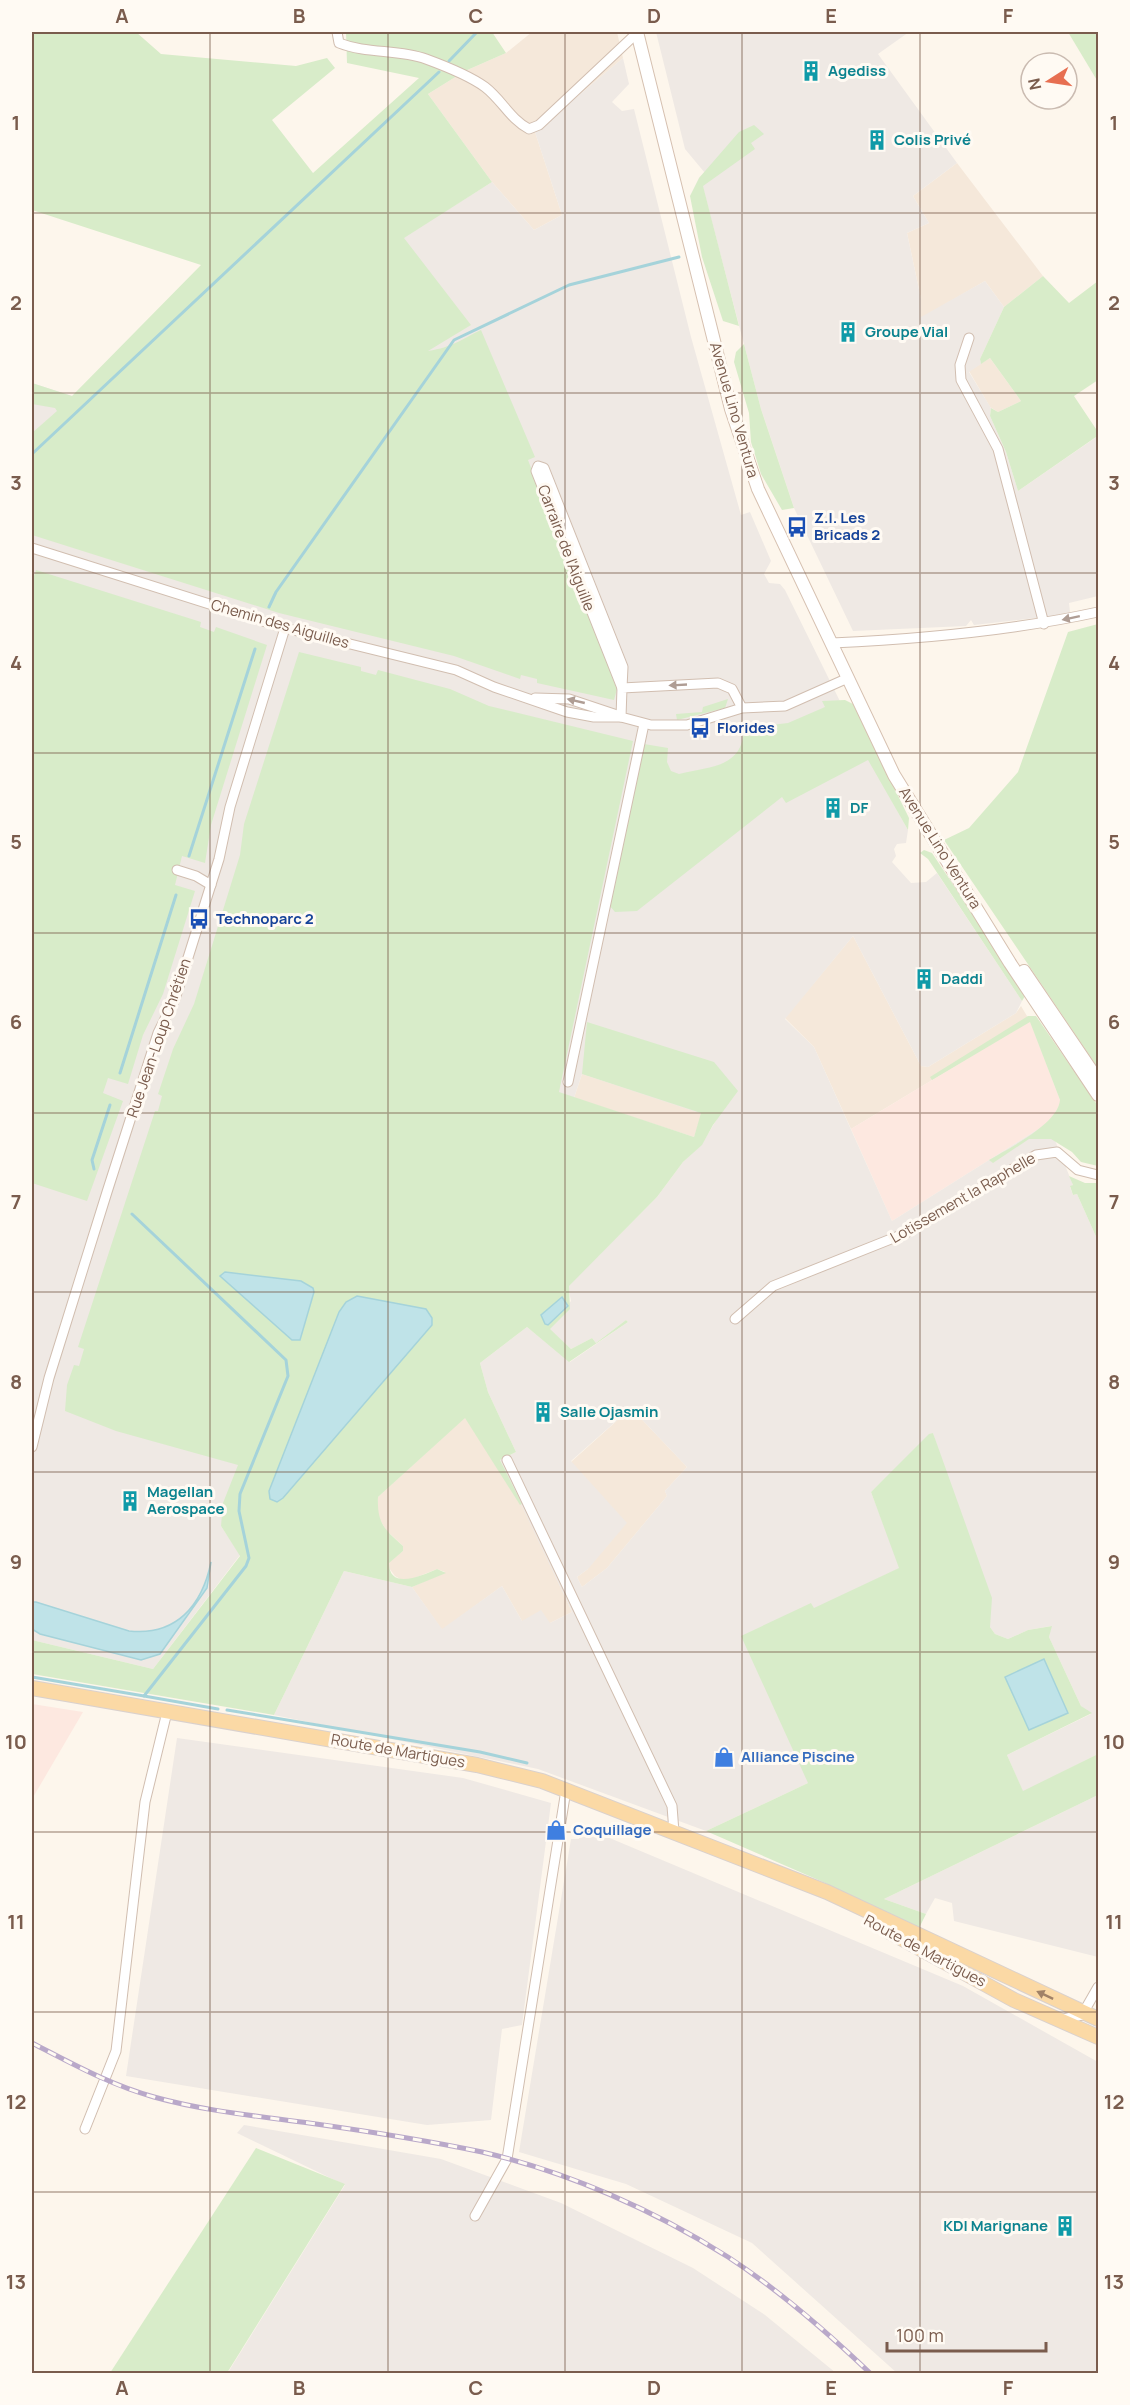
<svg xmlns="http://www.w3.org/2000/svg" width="1130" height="2405" font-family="Manrope,sans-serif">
<rect width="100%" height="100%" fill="#fdf6ec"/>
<g fill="#f5e8da">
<polygon points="532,32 617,32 623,58 535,132 562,215 534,230 492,182 428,94 465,71 506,53"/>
<polygon points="957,163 1043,276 1004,307 985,281 921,318 921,299 907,233 929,223 913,196"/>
<polygon points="990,358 1021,401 998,412 990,407 969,371"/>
<polygon points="853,936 921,1066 928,1067 1016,1013 1021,1006 1030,1021 851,1129 814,1047 785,1018"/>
<polygon points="582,1074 702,1113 694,1137 574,1098"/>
<polygon points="631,1408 687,1467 665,1491 667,1496 607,1568 582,1587 577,1577 588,1569 571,1462"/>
<polygon points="465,1417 520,1504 522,1504 572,1612 550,1623 522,1621 502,1586 442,1630 412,1587 445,1572 437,1569 412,1579 402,1580 395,1576 389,1568 389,1562 403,1551 403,1546 386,1530 378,1516 378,1497"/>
</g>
<g fill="#fde8e0">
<polygon points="1030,1021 1060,1100 1060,1105 1048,1123 892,1221 851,1129"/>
<polygon points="32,1704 83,1712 32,1799"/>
</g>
<g fill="#efe9e4" fill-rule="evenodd">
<polygon points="656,32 909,32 878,54 957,163 913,196 929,223 907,233 921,299 921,317 985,281 1004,307 980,359 981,364 969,372 991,408 990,416 1006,452 1018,491 1095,438 1098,432 1098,596 1069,603 1070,612 1053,616 974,625 971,620 966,626 853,631 794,508 761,409 702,184 699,178 705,173 685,149"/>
<path d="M623 58 629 84 612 102 622 111 634 109 691 337 741 515 750 512 771 561 764 574 769 583 780 584 785 590 869 760 908 830 906 843 897 844 894 849 896 856 892 862 911 883 926 882 937 873 1022 1001 1016 1013 928 1067 921 1066 853 936 785 1019 814 1047 892 1221 1048 1123 1073 1185 1070 1187 1073 1195 1077 1194 1098 1241V1754L1023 1792 1007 1755 1091 1714 1081 1706 1049 1637 1051 1626 1028 1630 1008 1639 995 1634 990 1627V1618L933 1433 871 1492 900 1568 814 1609 811 1603 808 1783 706 1831 538 1769 274 1715 344 1571 412 1587 442 1629 502 1586 522 1621 541 1610 550 1623 572 1612 500 1460 516 1452 488 1392 480 1363 527 1327 570 1362 628 1322 626 1320 596 1343 592 1338 571 1349 549 1329 571 1301 568 1286 657 1197 683 1162 702 1144 717 1119 582 1074 574 1098 284 1366 221 1526 240 1555 153 1669 32 1640V383L97 404 404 237 492 182 534 230 562 215 535 132ZM631 1408 687 1467 665 1491 667 1496 607 1568 582 1587 577 1577 588 1569 627 1523 571 1461Z"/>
<polygon points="177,1738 463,1778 551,1803 522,2025 502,2029 491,2120 427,2125 126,2076"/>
<polygon points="1098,1795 1098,1957 954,1921 952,1903 935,1898 926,1914 884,1899"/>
<polygon points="581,1826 963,1986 1098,2062 1098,2373 897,2373 752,2243 626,2184 519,2152 571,1839 579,1839"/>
<polygon points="244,2125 441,2159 561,2203 693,2268 765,2315 836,2373 227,2374 345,2185 237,2133"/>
</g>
<g fill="#d8ecc9">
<path d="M32 32H136L161 54 296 66 327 58 335 68 272 120 313 173 419 78 347 63 346 32H492L506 53 465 71 428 94 492 182 404 238 471 325 428 351C453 347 460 340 481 330L535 457 528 460 617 689 614 700 537 683V679L521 675 520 679 454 656 279 613 32 535V433L57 411 55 408 32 404V383L72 396 201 265 32 210Z"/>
<polygon points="1068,32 1098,32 1098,82"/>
<polygon points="754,125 764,134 751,143 755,149 703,186 739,326 723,321 702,257 690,196 699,178 739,132"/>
<polygon points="1043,276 1069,303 1098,281 1098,380 1074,396 1098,432 1096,437 1018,491 1006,452 990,416 991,408 998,412 1021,401 990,358 981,364 980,359 1004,307"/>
<polygon points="744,344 761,409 794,508 782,510 761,474 751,442 749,413 734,362 736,352"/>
<polygon points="36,570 201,622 200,627 214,632 216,627 267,645 211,825 205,863 182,856 175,885 195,891 163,994 143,1035 128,1084 108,1078 103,1093 123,1101 87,1201 32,1183 32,575 34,576"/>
<polygon points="1098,624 1098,1068 944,840 969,828 1018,772 1068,632"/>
<path d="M299 652 361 667V671L376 675 378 670 450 689 489 706 633 741 559 1092 694 1137 701 1113 582 1074 587 1022 714 1062 738 1091 713 1125 702 1145 683 1162 657 1197 569 1286 570 1309 550 1329 571 1349 592 1338 596 1343 626 1320 628 1322 569 1362 527 1327 480 1363 488 1392 516 1452 500 1460 522 1504 520 1505 465 1418 378 1497C377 1523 384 1529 403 1546V1551L389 1563C389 1591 423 1575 437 1569L446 1573 412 1587 344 1571 274 1715 32 1674V1640L153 1669 240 1556 221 1526 223 1503 238 1465 116 1431 65 1411 67 1385 74 1365 79 1366 84 1349 78 1347 155 1111H158L162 1096 158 1094 173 1049 194 1004 240 855 244 824Z"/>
<polygon points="728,699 725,708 677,720 676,714 702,712 703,707"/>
<path d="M845 700 853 704 909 818 908 830 868 760 786 803 782 797 637 911 615 912 609 905 644 744 668 748 667 762 671 771 679 774C711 766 743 768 744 728L788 723 825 707 822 701Z"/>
<polygon points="924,850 932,853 1021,986 1025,996 1022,1001 928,859 920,853"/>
<path d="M1028 1016H1036L1098 1106V1166L1081 1162 1072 1152 1051 1139H1029L993 1163 989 1160C1009 1148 1058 1124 1060 1100L1030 1022 932 1080 930 1077Z"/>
<polygon points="1069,1176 1085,1183 1098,1183 1098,1241 1077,1194 1073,1195 1070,1186 1073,1185"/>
<polygon points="933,1433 992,1598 990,1627 995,1634 1008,1639 1028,1630 1052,1626 1049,1637 1081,1706 1092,1713 1007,1755 1023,1791 1098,1754 1098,1795 884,1899 926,1914 919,1928 823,1882 706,1831 808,1783 741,1636 811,1603 814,1608 899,1568 871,1492 929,1434"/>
<polygon points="256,2148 345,2184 227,2373 110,2373"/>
</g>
<g fill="#bfe3e8" stroke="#a5d3da" stroke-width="1.5">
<polygon points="225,1272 301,1281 313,1288 314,1292 300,1340 292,1340 220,1276"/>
<polygon points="357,1296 426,1309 432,1318 432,1325 283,1498 277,1502 270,1499 269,1491 339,1312 346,1302"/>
<polygon points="562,1297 568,1306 548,1325 545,1324 541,1315"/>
<path d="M211 1562 207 1588 160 1654 141 1660 40 1634 32 1629V1602H36L129 1631C176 1636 202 1606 211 1562Z"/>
<polygon points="1044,1659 1068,1713 1029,1730 1005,1677"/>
</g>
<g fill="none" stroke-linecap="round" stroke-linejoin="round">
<g stroke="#a5d3da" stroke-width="3">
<polyline points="449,61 477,32"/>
<polyline points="32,454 439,72"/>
<polyline points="269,607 276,592 454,340 569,285 679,257"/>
<polyline points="189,856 255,649"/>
<polyline points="120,1073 176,895"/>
<polyline points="94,1169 92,1160 110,1105"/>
<polyline points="32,1677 144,1696 246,1566 249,1558 239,1511 240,1494 288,1376 286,1360 132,1214"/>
<polyline points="144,1696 218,1709"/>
<polyline points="227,1710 480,1752 527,1763"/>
</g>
<g stroke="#d1beb0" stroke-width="11">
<g id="minor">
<path d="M337 32 339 43C367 54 398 49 426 59 445 66 470 76 485 87 502 100 510 119 529 129L539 125 638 32"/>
<polyline points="969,338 960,365 961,380 998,449 1044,624"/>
<polygon points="538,466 544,468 623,667 622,688 536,471"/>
<polyline points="32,548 285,628 456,670 494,687 567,712 594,717 621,717"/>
<path d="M832 643C921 639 1011 631 1098 612"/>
<polyline points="535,698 569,699 617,715"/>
<polyline points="742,708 732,689 718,683 622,688 621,717 651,725 687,725 742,708 785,706 848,678"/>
<polyline points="177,870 196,876 211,885"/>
<polyline points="568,1082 644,724"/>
<polyline points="735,1319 773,1286 906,1233 1036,1155 1057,1152 1078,1170 1098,1175"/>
<polyline points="32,1447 49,1378 107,1192 158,1033 175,999 219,859 230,807 285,628"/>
<polyline points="507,1460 672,1806 674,1832"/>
<polyline points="1063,2019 1082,2015 1098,1987"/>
<polyline points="85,2129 116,2051 145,1802 167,1712"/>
<polyline points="475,2216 507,2159 566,1790"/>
</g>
</g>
<g stroke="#d6c0b0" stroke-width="14">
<g id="secondary">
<polyline points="637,32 731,409 758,489 894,775 1010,963 1098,1095"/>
<polyline points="1024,971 1098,1080"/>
</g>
</g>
<g stroke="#dad1cd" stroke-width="16">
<g id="primary">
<polyline points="32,1688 477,1765 542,1781 827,1892 1098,2019"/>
<polyline points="888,1931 1014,2000 1098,2037"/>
</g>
</g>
<use href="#minor" stroke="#fff" stroke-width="9"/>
<use href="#secondary" stroke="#fff" stroke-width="12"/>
<use href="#primary" stroke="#fbd9a5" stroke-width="14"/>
<g stroke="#b9a8c9" stroke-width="5">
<path id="rail" d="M32 2043C71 2063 110 2085 154 2097 204 2111 257 2116 309 2123 366 2131 425 2140 482 2152 568 2172 654 2210 728 2257 779 2290 827 2332 871 2374"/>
</g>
<use href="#rail" stroke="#fffaf3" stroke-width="3" stroke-dasharray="9" stroke-linecap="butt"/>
</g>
<defs><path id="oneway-solid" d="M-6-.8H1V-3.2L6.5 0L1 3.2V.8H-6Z" transform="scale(1.5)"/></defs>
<g fill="#af9d94">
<use href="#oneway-solid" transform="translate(1071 618) rotate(168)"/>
<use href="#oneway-solid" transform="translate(678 685) rotate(177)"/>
<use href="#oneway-solid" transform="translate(576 701) rotate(-167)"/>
</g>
<use fill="#a18267" href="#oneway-solid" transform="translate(1045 1995) rotate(-155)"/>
<path fill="none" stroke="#7a5c4d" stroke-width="1.5" stroke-opacity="0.55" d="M210 32V2374M388 32V2374M565 32V2374M742 32V2374M920 32V2374M32 213H1098M32 393H1098M32 573H1098M32 753H1098M32 933H1098M32 1113H1098M32 1292H1098M32 1472H1098M32 1652H1098M32 1832H1098M32 2012H1098M32 2192H1098"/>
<defs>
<g id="building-bare" transform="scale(1.62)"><path d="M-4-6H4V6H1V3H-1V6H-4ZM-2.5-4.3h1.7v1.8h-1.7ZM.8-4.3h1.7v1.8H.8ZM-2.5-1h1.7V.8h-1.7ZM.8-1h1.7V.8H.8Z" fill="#0f9aa8" stroke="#fffaf3" stroke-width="2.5" paint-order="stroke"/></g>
<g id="bus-bare" transform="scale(1.62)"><path d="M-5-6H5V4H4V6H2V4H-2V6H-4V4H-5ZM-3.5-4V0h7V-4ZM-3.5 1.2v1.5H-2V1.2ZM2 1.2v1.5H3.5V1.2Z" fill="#1a4fb4" stroke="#fffaf3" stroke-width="2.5" paint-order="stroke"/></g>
<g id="shop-bare" transform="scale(1.62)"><path d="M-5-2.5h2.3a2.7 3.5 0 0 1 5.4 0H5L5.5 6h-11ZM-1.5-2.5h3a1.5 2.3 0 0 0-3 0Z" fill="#3f7fe0" stroke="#fffaf3" stroke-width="2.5" paint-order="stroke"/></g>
</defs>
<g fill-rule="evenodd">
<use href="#building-bare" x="811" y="71"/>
<use href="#building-bare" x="877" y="140"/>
<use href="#building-bare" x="848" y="332"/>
<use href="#bus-bare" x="797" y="527"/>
<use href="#bus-bare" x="700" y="728"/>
<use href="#building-bare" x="833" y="808"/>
<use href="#bus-bare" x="199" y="919"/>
<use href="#building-bare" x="924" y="979"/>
<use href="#building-bare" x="543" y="1412"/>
<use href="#building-bare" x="130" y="1501"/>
<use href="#shop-bare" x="724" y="1757"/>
<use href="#shop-bare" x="556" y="1830"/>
<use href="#building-bare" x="1065" y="2226"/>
</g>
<g text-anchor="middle" stroke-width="6" stroke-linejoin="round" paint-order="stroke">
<g font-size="15" font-weight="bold" fill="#0d838f" stroke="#fffaf3" text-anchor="start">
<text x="828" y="76">Agediss</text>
<text x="894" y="145">Colis Privé</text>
<text x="865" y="337">Groupe Vial</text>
<text x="850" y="813">DF</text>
<text x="941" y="984">Daddi</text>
<text x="560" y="1417">Salle Ojasmin</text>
<text x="147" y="1497">Magellan<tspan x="147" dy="17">Aerospace</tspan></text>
<text x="1048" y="2231" text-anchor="end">KDI Marignane</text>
</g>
<g font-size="15" fill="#7a5c4d" stroke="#fffaf3">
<text transform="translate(734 410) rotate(74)" y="5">Avenue Lino Ventura</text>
<text transform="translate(566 548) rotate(69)" y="5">Carraire de l'Aiguille</text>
<text transform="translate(280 624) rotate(16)" y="5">Chemin des Aiguilles</text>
<text transform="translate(940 848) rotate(58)" y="5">Avenue Lino Ventura</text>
<text transform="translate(159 1038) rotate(-71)" y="5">Rue Jean-Loup Chrétien</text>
<text transform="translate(963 1198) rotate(-30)" y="5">Lotissement la Raphelle</text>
<text transform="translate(398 1751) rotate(10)" y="5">Route de Martigues</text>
<text transform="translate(925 1951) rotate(28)" y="5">Route de Martigues</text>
</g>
<g font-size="15" font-weight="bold" fill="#164399" stroke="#fffaf3" text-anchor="start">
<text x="814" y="523">Z.I. Les<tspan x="814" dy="17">Bricads 2</tspan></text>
<text x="717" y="733">Florides</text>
<text x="216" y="924">Technoparc 2</text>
</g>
<g font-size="15" font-weight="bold" fill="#366cbe" stroke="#fffaf3" text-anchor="start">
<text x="741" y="1762">Alliance Piscine</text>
<text x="573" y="1835">Coquillage</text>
</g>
</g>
<rect width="1130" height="2405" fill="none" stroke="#fffaf3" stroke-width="66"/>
<g transform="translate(1049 81) rotate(258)"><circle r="28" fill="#fffaf3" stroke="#cabbb1" stroke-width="1.5"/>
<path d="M0-4.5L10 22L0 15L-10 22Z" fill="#e76f51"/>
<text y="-9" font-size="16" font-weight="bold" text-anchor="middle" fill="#7a5c4d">N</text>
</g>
<path d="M887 2342v9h159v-9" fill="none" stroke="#7a5c4d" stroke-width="3"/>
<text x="896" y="2342" font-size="18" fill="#7a5c4d" stroke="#fffaf3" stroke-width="4.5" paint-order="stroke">100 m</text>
<rect x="33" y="33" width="1064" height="2339" fill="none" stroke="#7a5c4d" stroke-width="2"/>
<g font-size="20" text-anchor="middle" font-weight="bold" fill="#7a5c4d">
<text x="122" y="23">A</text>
<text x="299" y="23">B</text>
<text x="476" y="23">C</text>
<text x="654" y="23">D</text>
<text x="831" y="23">E</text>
<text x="1008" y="23">F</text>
<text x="16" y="130">1</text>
<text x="1114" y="130">1</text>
<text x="16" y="310">2</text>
<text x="1114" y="310">2</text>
<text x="16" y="490">3</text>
<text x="1114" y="490">3</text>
<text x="16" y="670">4</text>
<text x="1114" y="670">4</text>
<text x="16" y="849">5</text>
<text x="1114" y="849">5</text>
<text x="16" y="1029">6</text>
<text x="1114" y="1029">6</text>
<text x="16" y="1209">7</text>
<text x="1114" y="1209">7</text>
<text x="16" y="1389">8</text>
<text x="1114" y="1389">8</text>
<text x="16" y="1569">9</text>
<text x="1114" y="1569">9</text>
<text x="16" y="1749">10</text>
<text x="1114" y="1749">10</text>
<text x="16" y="1929">11</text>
<text x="1114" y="1929">11</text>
<text x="16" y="2109">12</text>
<text x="1114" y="2109">12</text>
<text x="16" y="2289">13</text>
<text x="1114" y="2289">13</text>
<text x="122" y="2395">A</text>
<text x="299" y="2395">B</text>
<text x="476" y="2395">C</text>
<text x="654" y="2395">D</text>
<text x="831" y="2395">E</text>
<text x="1008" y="2395">F</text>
</g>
</svg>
